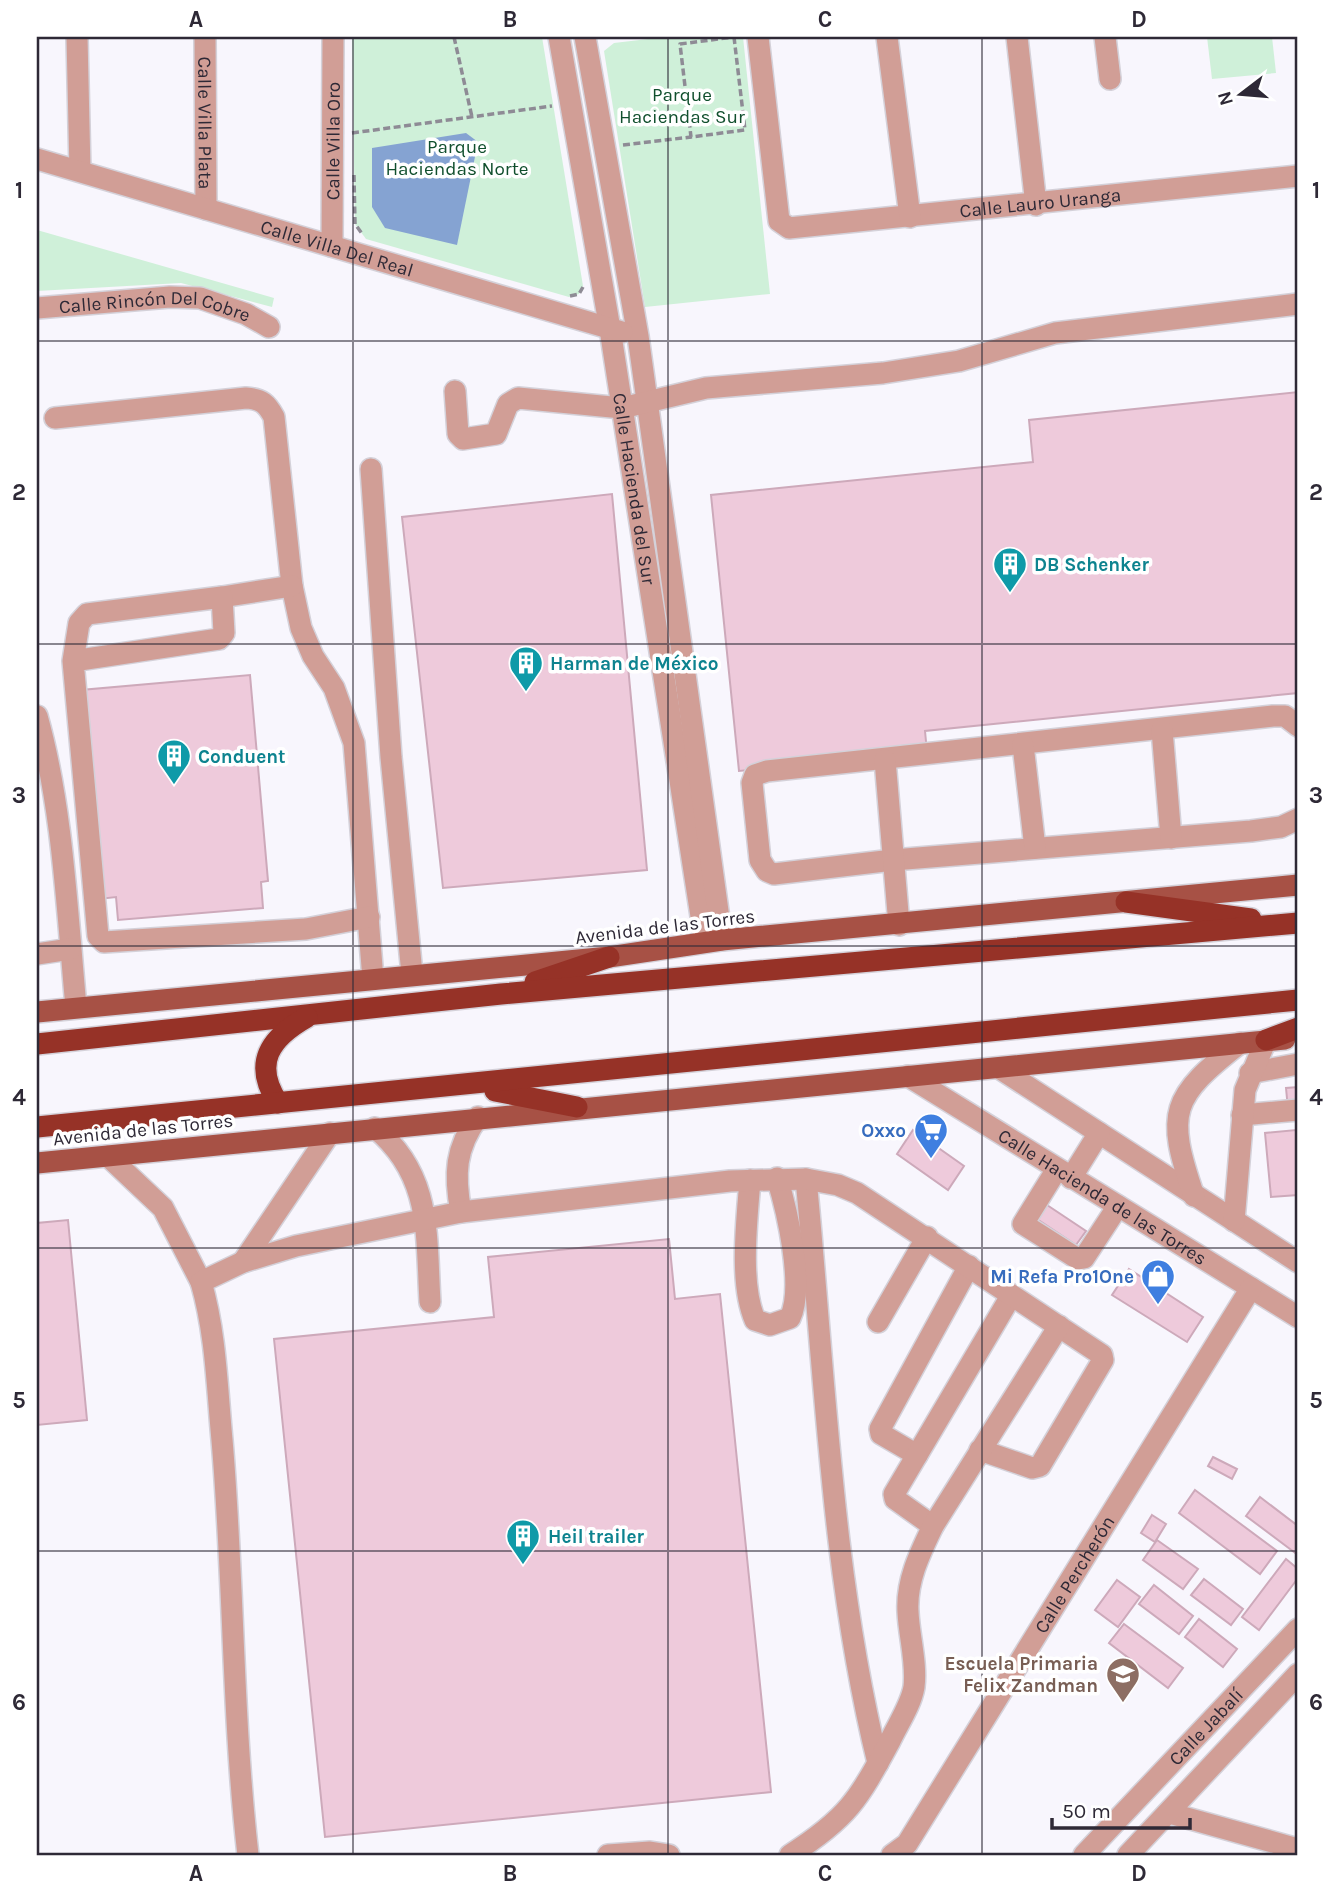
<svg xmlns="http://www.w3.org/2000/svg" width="1335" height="1892" font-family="Karla,sans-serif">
<rect width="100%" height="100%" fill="#f8f6fd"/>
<g fill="#cff0d9">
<polygon points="352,37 542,37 583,286 579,294 569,297 366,239 355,224"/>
<polygon points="665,37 743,37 770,294 645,307 604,51 614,43"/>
<polygon points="1207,37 1272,37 1276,73 1212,79"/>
<polygon points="37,230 274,298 272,307 181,283 37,291"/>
</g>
<polygon fill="#85a3d2" points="466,133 478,142 457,245 385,228 372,207 372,148"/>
<g fill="#eecadb" stroke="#cda9ba" stroke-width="2">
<polygon points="1298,392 1298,693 925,731 927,752 739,771 711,495 1033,462 1029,420"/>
<polygon points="612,494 647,870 443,888 402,517"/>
<polygon points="250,675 268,881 261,882 263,908 118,920 116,897 99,899 81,690"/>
<polygon points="1298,1087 1298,1108 1288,1109 1286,1088"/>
<polygon points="913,1130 964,1166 948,1190 897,1154"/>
<polygon points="1296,1130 1298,1195 1271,1197 1265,1133"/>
<polygon points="1044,1203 1086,1231 1076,1245 1034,1217"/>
<polygon points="68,1220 87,1420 37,1425 37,1223"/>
<polygon points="669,1239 675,1299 720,1294 771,1792 325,1837 274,1339 494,1317 488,1257"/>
<polygon points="1129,1269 1203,1317 1187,1342 1112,1295"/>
<polygon points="1213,1457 1237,1469 1232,1479 1208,1466"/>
<polygon points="1195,1490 1277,1551 1260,1574 1179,1513"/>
<polygon points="1260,1497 1298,1526 1298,1555 1246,1516"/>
<polygon points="1152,1515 1166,1524 1155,1542 1141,1533"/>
<polygon points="1157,1540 1198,1569 1183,1589 1143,1560"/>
<polygon points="1286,1559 1298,1569 1298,1578 1259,1630 1242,1617"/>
<polygon points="1204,1579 1243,1609 1231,1625 1191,1595"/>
<polygon points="1117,1580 1140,1597 1118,1627 1095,1610"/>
<polygon points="1154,1585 1193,1616 1179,1634 1139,1604"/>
<polygon points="1199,1619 1237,1649 1223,1667 1185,1637"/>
<polygon points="1124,1624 1183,1668 1168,1688 1109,1643"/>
</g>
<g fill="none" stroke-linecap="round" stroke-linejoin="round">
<g stroke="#d4d1d9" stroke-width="24">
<g id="minor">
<polyline points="77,37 80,171"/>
<path id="s1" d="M205 37 206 209"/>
<path id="s2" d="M559 37 610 329 705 942"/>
<polyline points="585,37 638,336 722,940"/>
<path id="s3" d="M758 37 779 221 789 228 1298 176"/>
<polyline points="887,37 910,217"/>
<polyline points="1017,37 1036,205"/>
<polyline points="1105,37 1110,79"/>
<path id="s4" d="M37 159 622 332"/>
<path id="s5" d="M332 246 333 37"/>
<path id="s6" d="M37 308 170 297 200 298 246 314 269 327"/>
<polyline points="455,391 458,434 463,439 496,434 508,404 518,398 622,408 706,388 883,373 959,361 1055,333 1298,304"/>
<path d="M55 418 246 398C262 399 267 404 274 417L292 586 301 628 313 656 334 688 354 743 373 979"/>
<polyline points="371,469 391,757 412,974"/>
<polyline points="222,597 292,586"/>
<polyline points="73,661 219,639 224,633 222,597 87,614 79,623 73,661 98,936 104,942 306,929 369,917"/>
<path d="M37 716C63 809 67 911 76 1007"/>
<polyline points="1298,726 1285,716 1273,716 767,771 755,775 752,783 760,860 767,871 774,874 893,860 1251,831 1281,827 1298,819"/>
<polyline points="1162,730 1171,838"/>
<polyline points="1023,745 1035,848"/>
<polyline points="885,760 899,925"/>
<polyline points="37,954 70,949"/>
<polyline points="999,1068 1298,1262"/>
<polyline points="1250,1073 1298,1064"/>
<path id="s7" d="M908 1076 1298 1317"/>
<polyline points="1242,1115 1298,1110"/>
<path d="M375 1128C432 1175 426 1234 430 1302"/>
<polyline points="108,1156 163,1208 201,1282"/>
<polyline points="1057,1169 1023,1224 1078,1259 1084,1258 1118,1206"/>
<polyline points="1071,1178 1099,1133"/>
<path d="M806 1179C825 1374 831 1572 878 1763"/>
<path d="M750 1180C747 1220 739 1283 755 1320L770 1325 790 1318C805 1287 787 1210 777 1178"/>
<path d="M1194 1196C1165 1112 1171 1097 1240 1043"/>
<path d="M461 1212C454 1175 455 1148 478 1117"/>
<polyline points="1234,1221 1245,1090 1266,1040"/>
<polyline points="243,1262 330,1133"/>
<polyline points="878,1322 927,1237"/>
<polyline points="917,1455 881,1434 880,1429 969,1266"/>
<polyline points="933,1526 895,1499 894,1494 1011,1296"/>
<polyline points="1169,1813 1298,1849"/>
<path d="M248 1855C232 1717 234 1579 222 1440 217 1387 216 1334 201 1282L243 1262 296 1246 461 1212 730 1181 806 1179 838 1185 857 1193 1102 1355 1103 1360 1040 1466 1032 1468 980 1450"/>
<polyline points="608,1855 650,1852 669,1855"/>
<path d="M790 1855C848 1818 858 1800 890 1741 898 1724 911 1705 914 1687 917 1663 909 1636 908 1612 906 1581 920 1553 933 1526L1059 1326"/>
<path id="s8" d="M892 1855 907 1844 1251 1288"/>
<path id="s9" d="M1084 1855 1298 1629"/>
<polyline points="1128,1855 1298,1674"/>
</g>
</g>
<g stroke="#d4d1d9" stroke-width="24">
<g id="major">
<polyline points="37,1012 609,957 722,940 1298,885"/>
<polyline points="37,1163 1285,1039"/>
</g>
</g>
<g stroke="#d4d1d9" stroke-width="24">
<g id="highway">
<polyline points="1126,902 1251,919"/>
<polyline points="535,982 609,957"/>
<polyline points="1266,1040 1298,1028"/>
<polyline points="37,1044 501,994 1298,923"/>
<polyline points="495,1091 577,1107"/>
<path d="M278 1103C252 1063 270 1038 307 1017"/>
<polyline points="37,1127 1298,1000"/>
</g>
</g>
<g stroke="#8e8b95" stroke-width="3.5" stroke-dasharray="7 3.5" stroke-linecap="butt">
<polyline points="454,37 472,117"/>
<polygon points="734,37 745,130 691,137 680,44"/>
<polyline points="352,133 552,106"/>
<polyline points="623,145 691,137"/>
<polyline points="354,175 355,224 363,235"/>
<polyline points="570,296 579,294 583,287"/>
</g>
<use href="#minor" stroke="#d19e96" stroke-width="21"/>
<use href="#major" stroke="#a75145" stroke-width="21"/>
<use href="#highway" stroke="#963227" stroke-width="21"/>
</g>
<path fill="none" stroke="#2e2936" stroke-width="2" stroke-opacity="0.55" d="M353 37V1855M668 37V1855M982 37V1855M37 341H1298M37 644H1298M37 946H1298M37 1248H1298M37 1551H1298"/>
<defs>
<g id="building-pin" transform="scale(1.75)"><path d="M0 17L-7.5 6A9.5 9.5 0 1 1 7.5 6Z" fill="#0f9aa8" stroke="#fff"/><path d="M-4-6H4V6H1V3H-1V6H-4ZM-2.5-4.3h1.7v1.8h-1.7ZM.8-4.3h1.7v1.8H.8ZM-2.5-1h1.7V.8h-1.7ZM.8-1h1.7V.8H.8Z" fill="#fff"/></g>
<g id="supermarket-pin" transform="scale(1.75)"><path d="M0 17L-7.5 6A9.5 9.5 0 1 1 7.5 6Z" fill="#3f7fe0" stroke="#fff"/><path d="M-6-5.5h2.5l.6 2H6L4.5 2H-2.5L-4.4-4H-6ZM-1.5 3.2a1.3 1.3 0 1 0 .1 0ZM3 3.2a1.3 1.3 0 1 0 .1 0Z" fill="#fff"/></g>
<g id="shop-pin" transform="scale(1.75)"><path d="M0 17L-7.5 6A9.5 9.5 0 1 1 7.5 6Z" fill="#3f7fe0" stroke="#fff"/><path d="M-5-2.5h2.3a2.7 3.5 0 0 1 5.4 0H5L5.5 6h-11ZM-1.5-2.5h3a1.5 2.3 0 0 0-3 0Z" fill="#fff"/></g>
<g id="school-pin" transform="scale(1.75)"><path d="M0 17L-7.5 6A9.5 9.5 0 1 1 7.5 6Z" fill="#8d6e63" stroke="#fff"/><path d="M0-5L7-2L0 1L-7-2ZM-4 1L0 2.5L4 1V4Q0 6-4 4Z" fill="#fff"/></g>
</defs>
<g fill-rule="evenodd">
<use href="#building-pin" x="1010" y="564"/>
<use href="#building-pin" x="526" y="663"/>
<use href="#building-pin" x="174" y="756"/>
<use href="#supermarket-pin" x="931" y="1130"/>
<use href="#shop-pin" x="1158" y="1276"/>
<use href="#building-pin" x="523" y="1536"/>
<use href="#school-pin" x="1123" y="1674"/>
</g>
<g text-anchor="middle" stroke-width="7" stroke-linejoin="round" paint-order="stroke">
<g font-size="19" fill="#104f2d" stroke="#fff">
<text x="682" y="101">Parque<tspan x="682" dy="22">Haciendas Sur</tspan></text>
<text x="457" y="153">Parque<tspan x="457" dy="22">Haciendas Norte</tspan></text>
</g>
<g font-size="19" fill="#2e2936" stroke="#fff">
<text dy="7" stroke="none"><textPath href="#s1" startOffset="86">Calle Villa Plata</textPath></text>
<text dy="7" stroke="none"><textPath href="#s5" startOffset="105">Calle Villa Oro</textPath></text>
<text dy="7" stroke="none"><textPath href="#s3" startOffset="450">Calle Lauro Uranga</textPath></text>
<text dy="7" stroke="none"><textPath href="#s4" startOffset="313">Calle Villa Del Real</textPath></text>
<text dy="7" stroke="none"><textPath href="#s6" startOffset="119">Calle Rincón Del Cobre</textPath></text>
<text dy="7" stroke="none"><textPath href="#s2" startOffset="458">Calle Hacienda del Sur</textPath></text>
<text transform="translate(665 926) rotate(-7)" y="7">Avenida de las Torres</text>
<text transform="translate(143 1129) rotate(-6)" y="7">Avenida de las Torres</text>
<text dy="7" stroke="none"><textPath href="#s7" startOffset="229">Calle Hacienda de las Torres</textPath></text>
<text dy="7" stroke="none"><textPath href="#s8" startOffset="336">Calle Percherón</textPath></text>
<text dy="7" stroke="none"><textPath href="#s9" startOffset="177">Calle Jabalí</textPath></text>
</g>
<g font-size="19" font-weight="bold" fill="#0d838f" stroke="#fff" text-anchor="start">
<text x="1034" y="571">DB Schenker</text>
<text x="550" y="670">Harman de México</text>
<text x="198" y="763">Conduent</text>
<text x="548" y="1543">Heil trailer</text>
</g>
<g font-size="19" font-weight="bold" fill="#366cbe" stroke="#fff" text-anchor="end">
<text x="906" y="1137">Oxxo</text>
<text x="1134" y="1283">Mi Refa Pro1One</text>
</g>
<g font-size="19" font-weight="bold" fill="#785e54" stroke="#fff" text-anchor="end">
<text x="1098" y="1670">Escuela Primaria<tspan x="1098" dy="22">Felix Zandman</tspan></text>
</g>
</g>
<rect width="1335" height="1892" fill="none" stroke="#ffffff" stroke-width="77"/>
<g transform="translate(1241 94) rotate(254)" stroke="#ffffff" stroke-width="5" paint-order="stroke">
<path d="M0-5L12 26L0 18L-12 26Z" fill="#2e2936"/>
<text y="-10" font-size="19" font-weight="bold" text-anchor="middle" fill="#2e2936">N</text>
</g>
<path d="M1052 1818v10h138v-10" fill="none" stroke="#2e2936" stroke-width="3.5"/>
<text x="1062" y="1818" font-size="21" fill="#2e2936" stroke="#ffffff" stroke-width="5" paint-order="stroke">50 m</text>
<rect x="38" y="38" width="1258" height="1816" fill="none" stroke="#2e2936" stroke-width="2.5"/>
<g font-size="23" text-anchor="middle" font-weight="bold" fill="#2e2936">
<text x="196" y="27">A</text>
<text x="510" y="27">B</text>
<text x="825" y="27">C</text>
<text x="1139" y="27">D</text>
<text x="19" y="198">1</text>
<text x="1316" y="198">1</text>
<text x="19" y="500">2</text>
<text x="1316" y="500">2</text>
<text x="19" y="803">3</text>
<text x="1316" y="803">3</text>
<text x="19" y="1105">4</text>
<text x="1316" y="1105">4</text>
<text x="19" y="1408">5</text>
<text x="1316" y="1408">5</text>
<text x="19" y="1710">6</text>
<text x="1316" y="1710">6</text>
<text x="196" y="1881">A</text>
<text x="510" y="1881">B</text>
<text x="825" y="1881">C</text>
<text x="1139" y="1881">D</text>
</g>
</svg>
